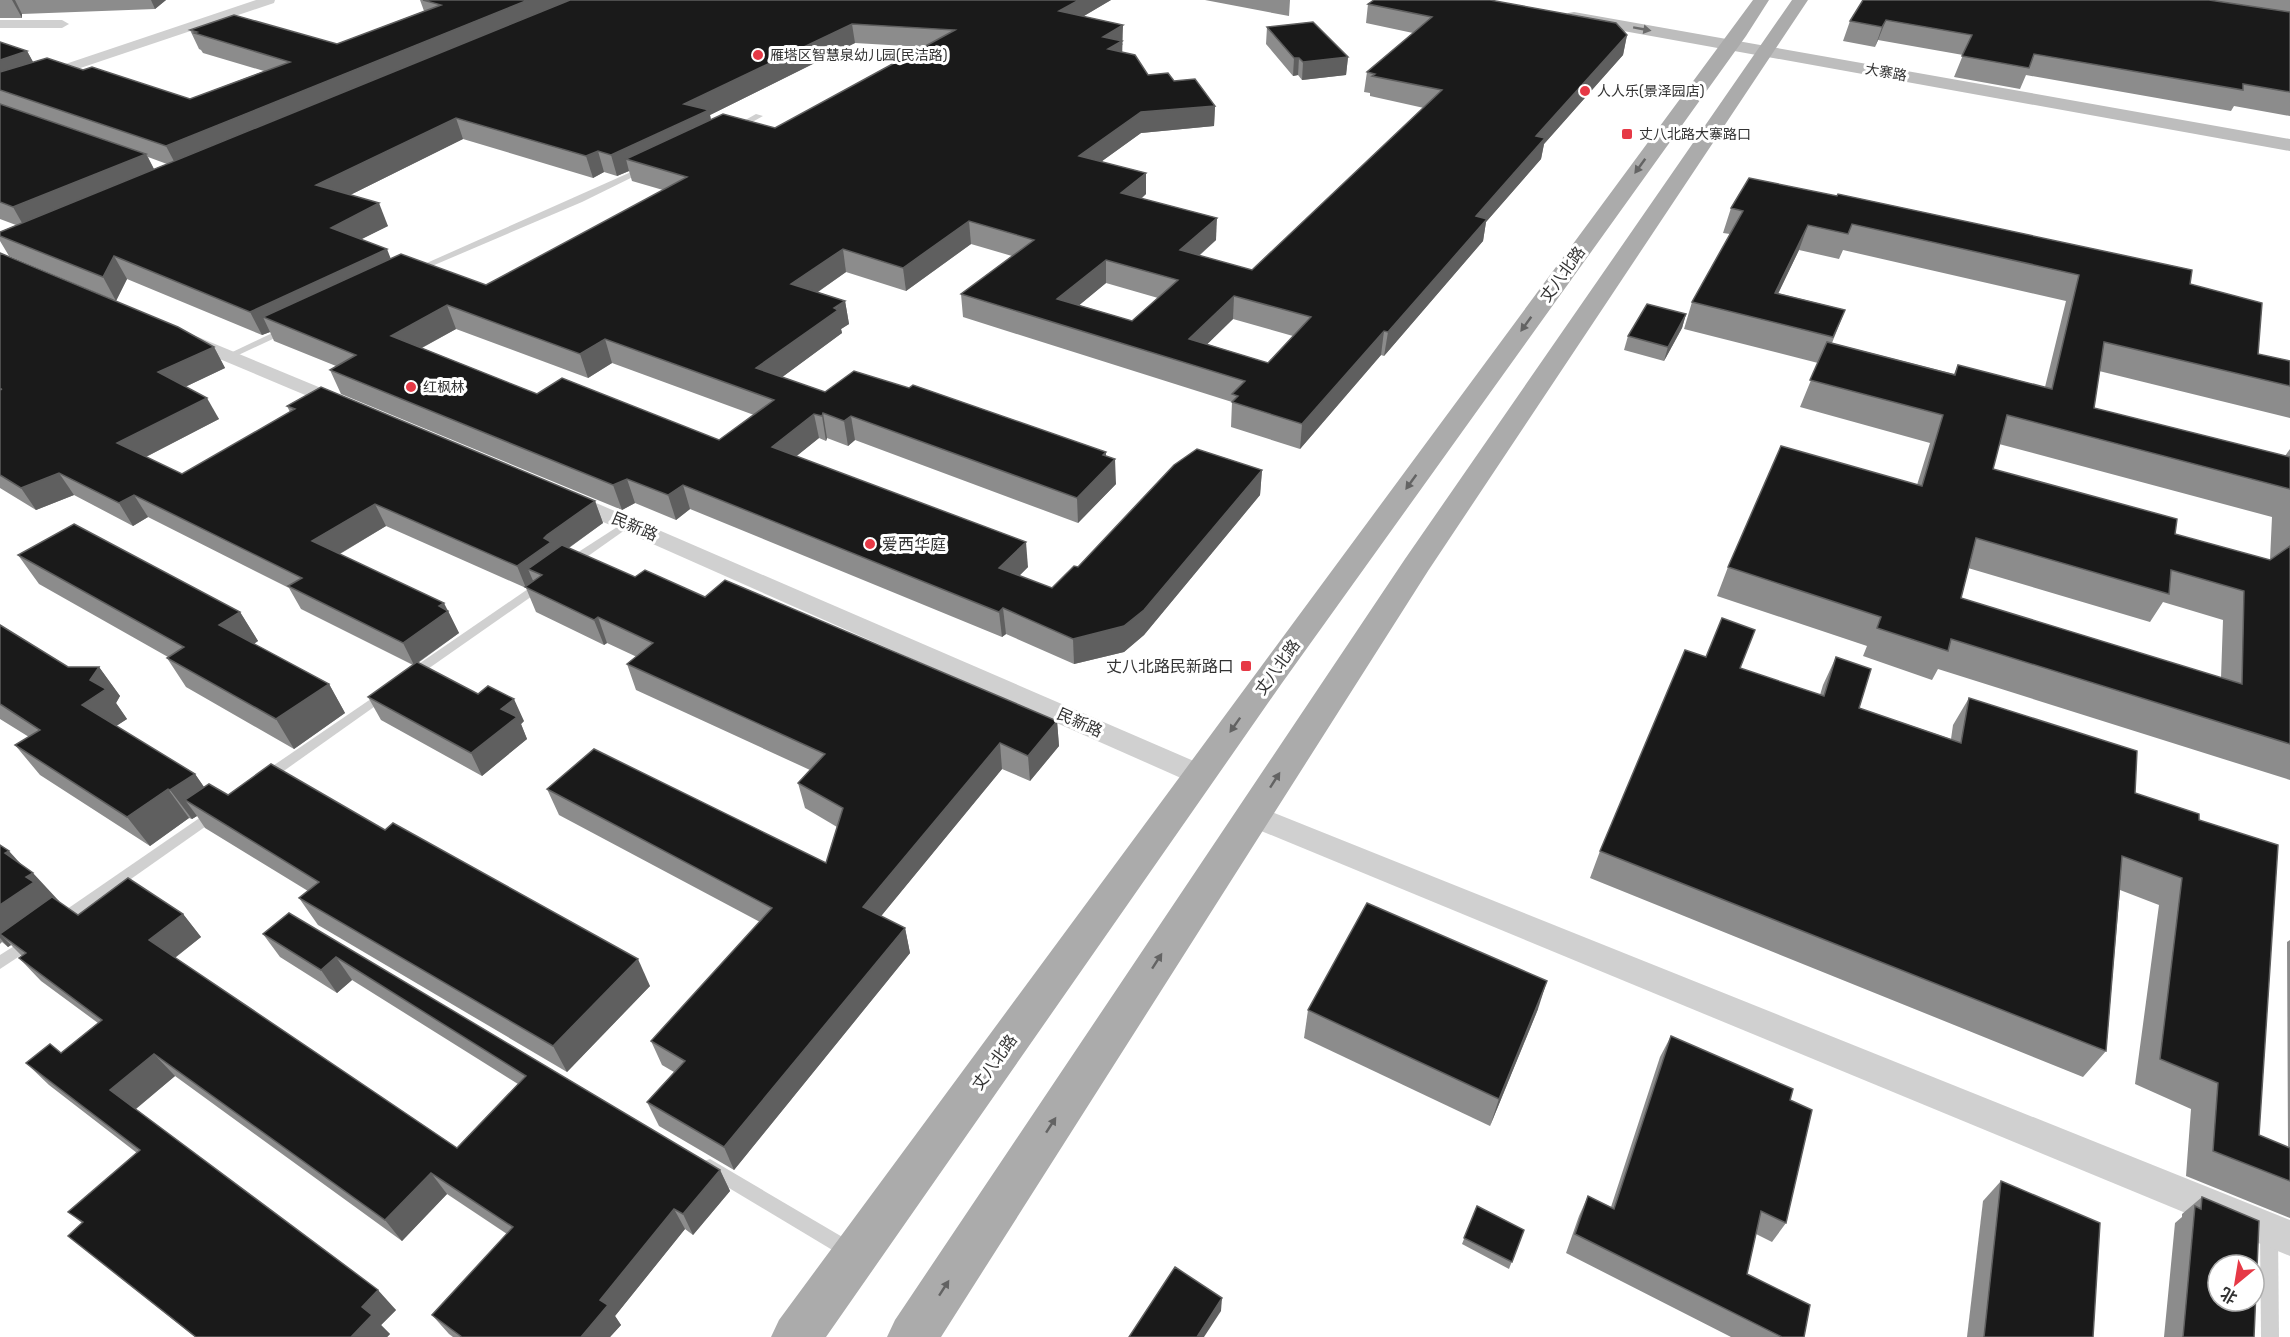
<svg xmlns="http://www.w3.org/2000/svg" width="2290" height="1337" font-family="Rubik,'Noto Sans SC',sans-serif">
<rect width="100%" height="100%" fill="#fff"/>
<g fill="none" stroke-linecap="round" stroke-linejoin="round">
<g fill="#d0d0d0" fill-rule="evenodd">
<polygon points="756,114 763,116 738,130 731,128"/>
<polygon points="640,168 647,170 582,202 418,272 411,270"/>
<polygon points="287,326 291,329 290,331 232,358 226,358 224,356"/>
<polygon points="628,520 632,521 633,523 632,525 574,566 566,566 564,563 566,560"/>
<polygon points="541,580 545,581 547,584 545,587 415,678 407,678 405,675 407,672"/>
<polygon points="384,690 388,691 390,694 388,697 271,780 261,780 260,777 261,774"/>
<polygon points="214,808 219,809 221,813 219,817 67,924 62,926 57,924 55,920 57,916"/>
<polygon points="30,936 35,938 37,942 35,946 0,969 0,955"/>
<polygon points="710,1159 856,1245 859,1251 856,1257 850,1260 844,1257 704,1173 702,1167 704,1161"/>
<polygon points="2269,1225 2275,1227 2278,1233 2279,1337 2261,1337 2260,1233 2263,1227"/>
</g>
<g fill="#d0d0d0" fill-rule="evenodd">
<polygon points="256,0 275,0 274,3 0,95 0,86"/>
<polygon points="0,20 62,20 69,24 62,28 0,28"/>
<polygon points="186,332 350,400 353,404 350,408 343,410 336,408 179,342 176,338 179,334"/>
<polygon points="566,490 1210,768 1214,775 1210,782 1200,785 1190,782 558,502 555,497 558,492"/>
<polygon points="1252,804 2290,1220 2290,1256 1242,823 1238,815 1242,807"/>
</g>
<polygon fill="#bdbdbd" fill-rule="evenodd" points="1574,12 2290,139 2290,151 1568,21 1565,17 1568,13"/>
<g fill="#ababab" fill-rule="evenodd">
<polygon points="1753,0 1769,0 1746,36 1282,683 826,1337 771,1337 779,1320"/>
<polygon points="1792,0 1808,0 1428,571 941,1337 887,1337 895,1320 1405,559"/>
</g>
</g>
<g fill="#8c8c8c" fill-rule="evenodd">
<polygon points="0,0 166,0 155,9 22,14 22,18 0,18"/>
<path d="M420 0H1111L1084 16 1123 44 1122 45V52L1148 75 1174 81 1215 106 1214 126 1141 133 1102 161 1146 194 1142 198 1216 240 1199 256 1252 270 1424 108 1370 96V93L1364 92 1367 72 1413 33 1366 23 1368 4 1627 35 1623 55 1544 144 1541 159 1486 222 1483 241 1384 356 1381 355 1300 449 1231 427 1232 402 963 317 961 294 1012 256 971 244 906 291 846 272 818 292 845 301 849 324 841 329 842 333 782 377 825 392 1106 452V456L1116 484 1078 523 855 440 848 446 827 438 826 441 819 438 796 456 1028 567 1019 576 1052 588 1078 567 1262 470 1260 495 1144 635 1124 652 1074 664 1006 634 1002 637 690 509 676 520 635 503 622 510 341 394 330 370 336 366 274 341 270 332 262 335 127 279 116 301 9 256 0 241V232L16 225 0 219V42L27 51 33 62 83 70 190 99 264 71 203 53 201 50 199 49 190 30 337 44 424 11ZM855 43 923 47 775 128 711 120 710 115ZM463 139 593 178 604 172 617 176 629 171 632 181 663 190 486 285 391 259 361 239 388 226 350 195ZM148 157 167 164 154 169ZM1106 283 1158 298 1132 321 1079 305ZM1233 319 1293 336 1268 363 1207 344ZM456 329 588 378 612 363 754 415 719 440 537 394 422 348Z"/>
<polygon points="1205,0 1290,0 1289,16"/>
<polygon points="1863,0 2290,0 2290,116 2234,106 2231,111 2026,75 2020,89 1954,77 1963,55 1878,40 1875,47 1843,41 1850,21"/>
<polygon points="1267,27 1348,57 1346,75 1302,80 1298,75 1293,76 1266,44"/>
<path d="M1749 178 2190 284 2258 354 2290 361V418L2099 371 2094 408 2285 456 2290 449V780L1938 669 1932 680 1863 656 1867 646 1717 596 1728 567 1917 485 1930 443 1800 407 1818 363 1684 329 1692 302 1730 234 1723 233 1731 208ZM1799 250 1839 259 1843 250 2066 301 2045 387 1958 365 1954 374 1832 343 1845 310 1778 293ZM1999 444 2272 517 2270 560 2175 534 1993 469ZM1968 568 2150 622 2163 602 2223 620 2221 678 1961 598Z"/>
<polygon points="0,253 214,347 225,368 185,387 219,419 146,457 182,474 290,412 287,406 595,501 603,523 569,548 635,577 705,597 1057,721 1059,746 1030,781 1002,769 881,916 905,928 910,953 734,1170 659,1126 647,1102 674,1072 662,1065 651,1041 760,922 559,815 547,789 826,863 837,827 805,808 798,783 810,770 636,690 627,664 637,657 607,643 604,645 536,612 526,588 386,526 340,554 448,611 459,633 418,663 524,721 521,724 527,739 482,776 381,720 368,697 413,665 301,609 289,588 148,517 133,526 74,495 36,510 0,488"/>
<polygon points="1686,314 1682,328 1664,361 1624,350 1628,336"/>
<polygon points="18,555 240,612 258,641 254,644 329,684 345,713 294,749 186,687 167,658 168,657 39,584"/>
<polygon points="0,625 68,667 99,667 120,696 116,703 127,719 116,726 195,774 204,787 228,795 650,986 567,1072 318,925 299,898 308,891 205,828 197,816 192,819 189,818 150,846 40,775 15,745 29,737 0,719"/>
<polygon points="1836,657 1859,708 1951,739 1953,725 1969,698 2135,793 2199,820 2259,1135 2288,1147 2287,942 2290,940 2290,1218 2186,1176 2191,1109 2135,1084 2159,905 2120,890 2106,1051 2083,1077 1590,878 1600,851 1820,695 1823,685"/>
<polygon points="0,845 59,902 78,915 183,914 201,937 175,958 457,1148 518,1084 352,980 337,993 280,957 263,934 289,913 720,1170 730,1191 693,1235 685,1229 615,1316 621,1325 610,1337 453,1337 449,1334 432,1315 507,1234 447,1194 402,1241 175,1076 136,1109 396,1310 381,1325 390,1334 387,1337 195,1337 68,1236 82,1223 68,1212 137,1153 49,1085 26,1063 61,1053 98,1023 41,981 19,958 22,956 11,945 8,947 2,942 0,944"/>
<polygon points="1538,1009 1490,1126 1304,1038 1308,1010"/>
<polygon points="1671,1036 1790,1100 1786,1223 1772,1242 1756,1234 1747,1274 1804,1337 1731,1337 1566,1253 1579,1216 1588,1196 1611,1207 1660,1057"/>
<polygon points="2001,1181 2093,1337 1967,1337 1983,1201"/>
<polygon points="2202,1197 2254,1337 2164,1337 2175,1223 2182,1217 2182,1214"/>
<polygon points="1477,1206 1524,1230 1509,1269 1462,1244"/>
</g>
<g fill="#5f5f5f">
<polygon points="12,0 15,0 22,14 22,18"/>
<polygon points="151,0 166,0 155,9"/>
<polygon points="528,0 579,0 177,167 166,146"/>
<polygon points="1079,0 1111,0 1060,30 1059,11"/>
<polygon points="1886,20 1878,40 1875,47 1882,27"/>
<polygon points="852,24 855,43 710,115 713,131 626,159 629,171 617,176 611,155 684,104"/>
<polygon points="1123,25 1122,60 1108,69 1103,37"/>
<polygon points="1627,35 1623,55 1544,144 1541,159 1486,222 1483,241 1384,356 1388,332 1536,136"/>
<polygon points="27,51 38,71 0,84 0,60"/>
<polygon points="1348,57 1346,75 1302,80 1303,62"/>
<polygon points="1294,58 1299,58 1298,75 1293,76"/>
<polygon points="1215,106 1214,126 1141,133 1080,177 1079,156 1141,112"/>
<polygon points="456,118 463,139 326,207 316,185"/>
<polygon points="598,151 604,172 593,178 586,156"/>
<polygon points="146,154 157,175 26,230 13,207"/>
<polygon points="1146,173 1146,194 1121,215 1121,193"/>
<polygon points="379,203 388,226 340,250 331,228"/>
<polygon points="1217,218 1216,240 1179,273 1180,250"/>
<polygon points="969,221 971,244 906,291 903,268"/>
<polygon points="1808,225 1799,250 1766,319 1775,293"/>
<polygon points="387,249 396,272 263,317 270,332 262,335 250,312"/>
<polygon points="843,249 846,272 796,307 791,284"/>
<polygon points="114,256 127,279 116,301 103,277"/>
<polygon points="1106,260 1106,283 1059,322 1057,299"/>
<polygon points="1234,296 1233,319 1188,363 1189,339"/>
<polygon points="845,301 849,324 841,329 842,333 762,392 756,368"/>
<polygon points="447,305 456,329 401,359 391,336"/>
<polygon points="1686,314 1682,328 1664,361 1668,347"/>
<polygon points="1384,331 1381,355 1300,449 1302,424"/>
<polygon points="605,339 612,363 588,378 580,354"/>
<polygon points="214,347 225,368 170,394 158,372"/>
<polygon points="207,398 219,419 130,465 117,443"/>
<polygon points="823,413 827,438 826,441 822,416"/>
<polygon points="814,414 819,438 777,472 772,447"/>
<polygon points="851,416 855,440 848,446 844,421"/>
<polygon points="1106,452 1106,468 1115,459 1116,484 1078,523 1077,498 1103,455"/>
<polygon points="1262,470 1260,495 1144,635 1124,652 1074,664 1073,639"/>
<polygon points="59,473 74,495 36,510 21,488"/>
<polygon points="627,479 635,503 622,510 613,485"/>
<polygon points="683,485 690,509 676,520 668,495"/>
<polygon points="134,495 148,517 133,526 119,503"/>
<polygon points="595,501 603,523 557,556 542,575 528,569 534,583 526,588 517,566 547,535"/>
<polygon points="375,504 386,526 324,563 312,541"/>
<polygon points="1026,542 1028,567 1002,593 999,568"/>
<polygon points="444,603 459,633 414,665 403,643 439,606"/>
<polygon points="1003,608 1006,634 1002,637 999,612"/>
<polygon points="240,612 258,641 237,654 219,625"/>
<polygon points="598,617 607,643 604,645 594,620"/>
<polygon points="99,667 120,696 116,703 127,719 104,734 82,705 90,680"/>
<polygon points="329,684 345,713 294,749 276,719"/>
<polygon points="514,699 524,721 521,724 527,739 482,776 471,753 501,709"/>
<polygon points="1057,721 1059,746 1030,781 1028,756"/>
<polygon points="1000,743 1002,769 868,932 863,907"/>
<polygon points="195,774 215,803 185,800 197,816 192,819 170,790"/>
<polygon points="168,789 189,818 150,846 127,817"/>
<polygon points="9,851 30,874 33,873 59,901 0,934 0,905 5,853"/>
<polygon points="183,914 201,937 168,963 149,940"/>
<polygon points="905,928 910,953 734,1170 724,1147"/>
<polygon points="0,934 11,945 8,947 0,938"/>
<polygon points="336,957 352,980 337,993 321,970"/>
<polygon points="638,959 650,986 567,1072 553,1046"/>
<polygon points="1547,981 1538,1009 1490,1126 1499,1099"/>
<polygon points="154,1054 175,1076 132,1112 110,1090"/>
<polygon points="720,1170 730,1191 693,1235 683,1214"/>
<polygon points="431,1173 447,1194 402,1241 385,1220"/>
<polygon points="674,1209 685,1229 615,1316 621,1325 610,1337 581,1337 600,1300"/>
<polygon points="378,1290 396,1310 381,1325 390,1334 387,1337 351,1337 362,1307"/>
<polygon points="1222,1298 1221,1311 1204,1337 1197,1337"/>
</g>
<g fill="#1a1a1a" stroke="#5f5f5f" stroke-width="1.5" fill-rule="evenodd">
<polygon points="423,0 528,0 166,146 0,90 0,72 47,58 83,70 92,67 190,99 290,62 194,33 197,32 190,30 234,15 337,44 441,5"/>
<path d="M570 0H1079L1059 11 1123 25 1103 37 1122 41 1108 49 1135 55 1148 75 1168 73 1174 81 1195 79 1215 106 1141 112 1079 156 1146 173 1121 193 1217 218 1180 250 1252 270 1442 90 1372 76 1375 74 1367 72 1432 17 1368 4 1374 0H1490L1616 23 1627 35 1536 136 1545 138 1476 216 1487 219 1388 332 1384 331 1302 424 1232 402 1238 396 1232 394 1245 381 961 294 1034 240 969 221 903 268 843 249 791 284 845 301 834 308 838 310 756 368 825 392 854 371 909 388 913 385 1106 452 1103 455 1115 459 1077 498 851 416 844 421 823 413 822 416 814 414 772 447 1026 542 999 568 1052 588 1074 566 1078 567 1174 465 1197 449 1262 470 1144 610 1124 626 1073 639 1003 608 999 612 683 485 668 495 627 479 613 485 330 370 356 355 263 317 401 254 486 285 687 177 626 159 723 114 775 128 955 30 852 24 684 104 709 110 611 155 598 151 586 156 456 118 316 185 379 203 331 228 387 249 250 312 114 256 103 277 0 236V232ZM1106 260 1178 280 1132 321 1057 299ZM1234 296 1311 317 1268 363 1189 339ZM447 305 580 354 605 339 774 400 719 440 562 378 537 394 391 336Z"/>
<polygon points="1863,0 2209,0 2290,12 2290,92 2243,84 2243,90 2034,54 2029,68 1962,56 1972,35 1886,20 1882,27 1850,21"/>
<polygon points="1313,22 1348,57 1303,62 1299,58 1294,58 1267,27"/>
<polygon points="0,42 27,51 0,60"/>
<polygon points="0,104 146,154 13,207 0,202"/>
<path d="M1749 178 1837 196 1838 194 2192 270 2190 284 2262 303 2258 354 2290 361V386L2104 342 2094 408 2290 457V489L2007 415 1993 469 2177 519 2175 534 2270 560 2290 546V744L1951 639 1948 651 1877 628 1881 617 1728 567 1781 446 1922 486 1943 415 1810 380 1827 342 1955 375 1958 365 2052 389 2079 275 1852 224 1848 234 1808 225 1775 293 1845 310 1833 337 1692 302 1743 211 1731 208ZM1976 538 2169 594 2171 570 2244 591 2242 684 1961 598Z"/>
<polygon points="0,253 178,327 214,347 158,372 207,398 117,443 182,474 295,409 287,406 321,387 595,501 547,535 544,538 551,542 517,566 375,504 312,541 444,603 439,606 448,611 403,643 288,586 302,578 134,495 119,503 59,473 21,488 0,475 0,390 2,389 0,389"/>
<polygon points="1647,304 1686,314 1668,347 1628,336"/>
<polygon points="74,524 240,612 219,625 329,684 276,719 167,658 184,647 18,555"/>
<polygon points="562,545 635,577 645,570 705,597 725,580 1057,721 1028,756 1000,743 863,907 905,928 724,1147 647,1102 685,1061 651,1041 772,908 547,789 594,749 826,863 843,808 798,783 825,754 627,664 653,643 598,617 594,620 525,587 542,575 528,569"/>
<polygon points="1722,618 1755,630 1740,668 1824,696 1836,657 1871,669 1859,708 1961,743 1969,698 2137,751 2135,793 2199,814 2199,820 2278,845 2259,1135 2290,1148 2290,1181 2213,1151 2218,1083 2160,1059 2182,878 2122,856 2106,1051 1600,851 1685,650 1706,657"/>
<polygon points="0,625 68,667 99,667 90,680 106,689 82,705 195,774 170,790 168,789 127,817 15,745 40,730 0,704"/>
<polygon points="417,662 478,694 488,686 514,699 501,709 517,717 471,753 368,697"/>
<polygon points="271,764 385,830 393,823 638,959 553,1046 299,898 319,882 185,800 209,784 228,795"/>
<polygon points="0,845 9,851 5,853 33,873 26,877 34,882 0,905"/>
<polygon points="128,878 183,914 149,940 457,1148 526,1076 336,957 321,970 263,934 289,913 720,1170 683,1214 674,1209 600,1300 608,1305 581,1337 462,1337 432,1315 513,1227 431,1173 385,1220 154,1054 110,1090 378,1290 362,1307 372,1315 351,1337 196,1337 68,1236 83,1222 68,1212 140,1150 26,1063 50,1044 61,1053 102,1020 19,958 26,953 0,934 52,897 78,915"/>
<polygon points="1367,903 1547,981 1499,1099 1308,1010"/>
<polygon points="1671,1036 1793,1089 1790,1100 1812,1110 1786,1223 1761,1211 1747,1274 1810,1305 1804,1337 1782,1337 1575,1234 1588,1196 1614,1209"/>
<polygon points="2001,1181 2100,1223 2093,1337 1984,1337"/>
<path d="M2202 1197 2259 1221 2254 1337H2183L2195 1206 2201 1209ZM2218 1265H2254V1301H2218Z"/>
<polygon points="1477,1206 1524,1230 1512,1262 1464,1238"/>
<polygon points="1175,1267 1222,1298 1197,1337 1129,1337"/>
</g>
<defs><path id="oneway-solid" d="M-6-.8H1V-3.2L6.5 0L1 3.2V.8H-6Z" transform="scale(1.5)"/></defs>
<use fill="#6a6a6a" href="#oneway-solid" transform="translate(1642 29) rotate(10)"/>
<g fill="#636363">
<use href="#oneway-solid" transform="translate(1640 166) rotate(126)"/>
<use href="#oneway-solid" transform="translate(1526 324) rotate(126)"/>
<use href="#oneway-solid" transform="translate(1411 482) rotate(126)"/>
<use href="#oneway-solid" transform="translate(1235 725) rotate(125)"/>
<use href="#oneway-solid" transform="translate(1275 780) rotate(-57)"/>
<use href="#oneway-solid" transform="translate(1157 961) rotate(-57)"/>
<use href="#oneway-solid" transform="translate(1051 1125) rotate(-57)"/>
<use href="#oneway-solid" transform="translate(944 1288) rotate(-57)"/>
</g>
<g fill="#e63946" stroke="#fff" stroke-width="2">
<circle cx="758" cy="55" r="6"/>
<circle cx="1585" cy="91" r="6"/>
<rect x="1621" y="128" width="12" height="12" rx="3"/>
<circle cx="411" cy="387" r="6"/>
<circle cx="870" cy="544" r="6"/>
<rect x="1240" y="660" width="12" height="12" rx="3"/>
</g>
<g text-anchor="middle" stroke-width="6" stroke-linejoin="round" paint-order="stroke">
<g font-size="14" fill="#333" stroke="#fff" text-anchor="start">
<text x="770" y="60">雁塔区智慧泉幼儿园(民洁路)</text>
<text x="1597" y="96">人人乐(景泽园店)</text>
<text x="1639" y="139">丈八北路大寨路口</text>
<text x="423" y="392">红枫林</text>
</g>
<g font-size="14" fill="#333" stroke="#fff">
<text transform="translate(1886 72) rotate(10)" y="5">大寨路</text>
</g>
<g font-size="16" fill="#333" stroke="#fff">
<text transform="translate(1562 274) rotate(-54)" y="6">丈八北路</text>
<text transform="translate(635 526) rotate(23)" y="6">民新路</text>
<text transform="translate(1277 667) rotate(-54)" y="6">丈八北路</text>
<text transform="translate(1080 722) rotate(24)" y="6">民新路</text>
<text transform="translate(994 1062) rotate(-54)" y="6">丈八北路</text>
</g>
<g font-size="16" fill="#333" stroke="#fff" text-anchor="start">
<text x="882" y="550">爱西华庭</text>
<text x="1234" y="672" text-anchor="end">丈八北路民新路口</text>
</g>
</g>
<g transform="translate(2236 1283) rotate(210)"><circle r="28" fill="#ffffff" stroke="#adadad" stroke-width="1.5"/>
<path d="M0-4.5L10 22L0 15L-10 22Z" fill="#e63946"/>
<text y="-9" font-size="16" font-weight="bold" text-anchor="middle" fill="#333333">北</text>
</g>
</svg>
